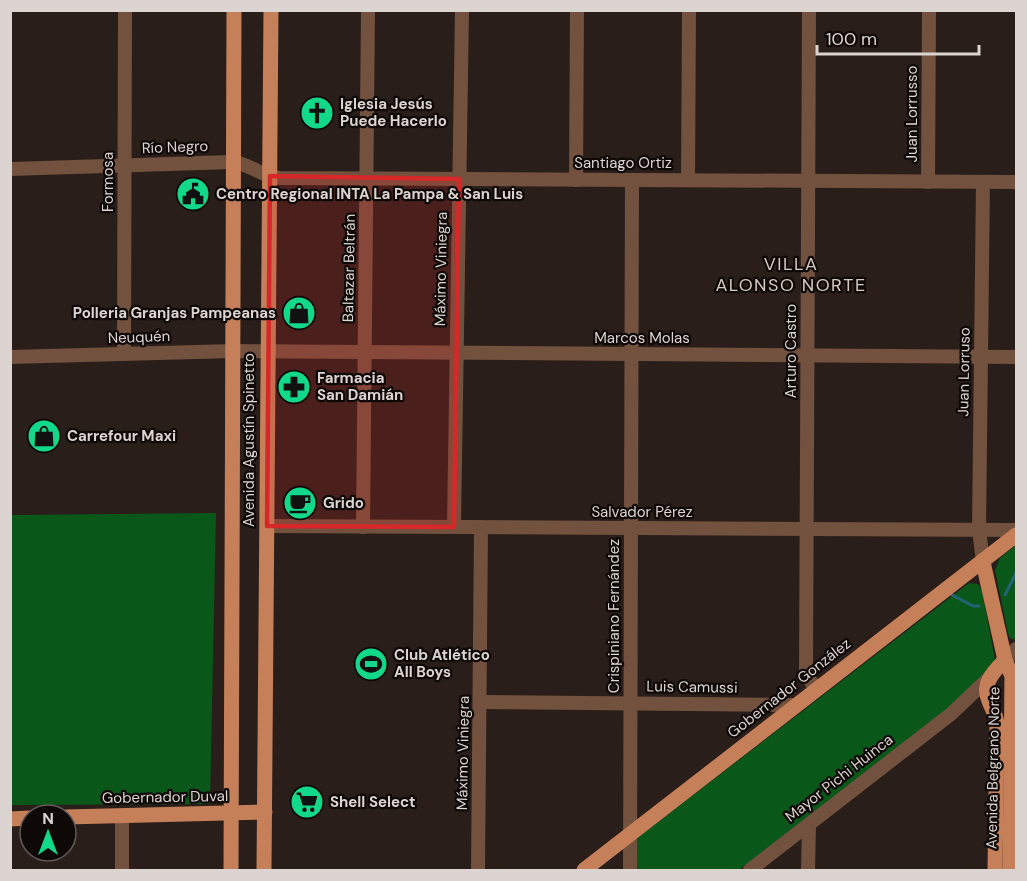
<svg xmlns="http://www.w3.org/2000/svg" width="1027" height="881" font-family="'DM Sans',sans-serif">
<rect width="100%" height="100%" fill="#291e19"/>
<g fill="#0a571a">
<polygon points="216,513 210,804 11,805 11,515"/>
<polygon points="1016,545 1016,640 1010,638 1008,633 995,570 1000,558"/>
<polygon points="969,583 978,584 982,591 995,660 968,693 739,870 633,870 636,841 640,836"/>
</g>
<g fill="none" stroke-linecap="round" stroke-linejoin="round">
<g stroke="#226476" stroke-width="3">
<polyline points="952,595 973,606 979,606"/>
<polyline points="1005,595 1016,573"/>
</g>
<g stroke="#73513f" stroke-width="14">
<polyline points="809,10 806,670 808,677 816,689"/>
<path d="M10 169 233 162C250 164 263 177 280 178L1016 182"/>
<polyline points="576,180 577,10"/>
<polyline points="688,180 689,10"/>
<polyline points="928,182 929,10"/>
<polyline points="124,354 125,10"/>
<polyline points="10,357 233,351 1016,357"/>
<polyline points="267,526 1016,530"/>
<polyline points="363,527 368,10"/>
<polyline points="454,527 462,10"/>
<polyline points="983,562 979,530 983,182"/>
<polyline points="1005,660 1016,649"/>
<polyline points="480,702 796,705"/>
<polyline points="122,816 122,870"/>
<polyline points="478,870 481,527"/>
<polyline points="630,870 632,180"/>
<polyline points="750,870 951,714 991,676"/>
<polyline points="808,870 809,825"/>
</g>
<g stroke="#c58059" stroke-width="15">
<polyline points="983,562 1005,660 1012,676 1010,870"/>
<polyline points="66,817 265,812"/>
<polyline points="10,819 30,818"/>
<polyline points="231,870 234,10"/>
<polyline points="264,870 271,10"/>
<polyline points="584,870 1016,535"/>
<path d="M995 870 997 724C996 714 992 709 989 701 981 684 994 671 1005 660"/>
</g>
</g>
<path fill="#d62828" fill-opacity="0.2" stroke="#d62828" stroke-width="4.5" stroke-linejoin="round" d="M270 176 459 179 454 527 267 526Z"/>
<defs>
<g id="church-disc" transform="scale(1.725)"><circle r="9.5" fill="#12d98a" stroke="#0e0907"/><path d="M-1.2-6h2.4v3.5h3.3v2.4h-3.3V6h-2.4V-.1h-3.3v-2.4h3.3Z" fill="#111"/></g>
<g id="civic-disc" transform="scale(1.725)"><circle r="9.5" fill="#12d98a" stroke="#0e0907"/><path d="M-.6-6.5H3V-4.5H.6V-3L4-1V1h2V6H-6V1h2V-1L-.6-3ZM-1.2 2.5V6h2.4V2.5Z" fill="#111"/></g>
<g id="shop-disc" transform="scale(1.725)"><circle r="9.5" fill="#12d98a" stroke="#0e0907"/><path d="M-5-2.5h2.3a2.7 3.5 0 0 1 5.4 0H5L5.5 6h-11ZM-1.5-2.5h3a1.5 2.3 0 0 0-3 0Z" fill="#111"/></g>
<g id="pharmacy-disc" transform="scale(1.725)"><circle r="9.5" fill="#12d98a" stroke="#0e0907"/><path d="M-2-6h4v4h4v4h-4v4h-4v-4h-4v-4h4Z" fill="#111"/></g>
<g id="cafe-disc" transform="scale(1.725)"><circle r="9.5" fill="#12d98a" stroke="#0e0907"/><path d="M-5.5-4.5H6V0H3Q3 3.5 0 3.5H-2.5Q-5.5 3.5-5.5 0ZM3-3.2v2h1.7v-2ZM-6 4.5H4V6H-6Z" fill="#111"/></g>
<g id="stadium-disc" transform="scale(1.725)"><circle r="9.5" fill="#12d98a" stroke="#0e0907"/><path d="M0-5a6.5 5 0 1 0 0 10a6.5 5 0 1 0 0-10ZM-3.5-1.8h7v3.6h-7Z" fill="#111"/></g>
<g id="supermarket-disc" transform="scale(1.725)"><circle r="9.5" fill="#12d98a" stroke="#0e0907"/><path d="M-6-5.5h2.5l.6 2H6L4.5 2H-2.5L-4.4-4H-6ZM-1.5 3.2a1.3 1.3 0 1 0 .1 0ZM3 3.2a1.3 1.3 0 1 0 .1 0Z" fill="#111"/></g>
</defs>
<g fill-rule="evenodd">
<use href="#church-disc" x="317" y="113"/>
<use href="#civic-disc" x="193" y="194"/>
<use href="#shop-disc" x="299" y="313"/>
<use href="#pharmacy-disc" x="294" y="387"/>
<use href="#shop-disc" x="44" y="436"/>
<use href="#cafe-disc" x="300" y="503"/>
<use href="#stadium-disc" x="371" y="664"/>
<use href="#supermarket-disc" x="307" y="802"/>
</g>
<g text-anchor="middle" stroke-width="4.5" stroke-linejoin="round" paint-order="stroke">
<g font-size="15" font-weight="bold" fill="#dcd4d0" stroke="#0e0907" text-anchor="start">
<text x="340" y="109">Iglesia Jesús<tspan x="340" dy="17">Puede Hacerlo</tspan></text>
<text x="216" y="199">Centro Regional INTA La Pampa &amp; San Luis</text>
<text x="276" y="318" text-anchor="end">Polleria Granjas Pampeanas</text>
<text x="317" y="383">Farmacia<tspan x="317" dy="17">San Damián</tspan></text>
<text x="67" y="441">Carrefour Maxi</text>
<text x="323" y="508">Grido</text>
<text x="394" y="660">Club Atlético<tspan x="394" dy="17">All Boys</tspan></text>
<text x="330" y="807">Shell Select</text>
</g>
<g font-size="15" fill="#dcd4d0" stroke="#0e0907">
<text transform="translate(912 114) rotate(-90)" y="5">Juan Lorrusso</text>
<text transform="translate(175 147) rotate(-2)" y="5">Río Negro</text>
<text x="623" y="168">Santiago Ortiz</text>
<text transform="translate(108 182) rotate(-90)" y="5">Formosa</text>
<text transform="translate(349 268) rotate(-89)" y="5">Baltazar Beltrán</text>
<text transform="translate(441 269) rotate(-89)" y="5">Máximo Viniegra</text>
<text transform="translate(139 337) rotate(-2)" y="5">Neuquén</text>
<text x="642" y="343">Marcos Molas</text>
<text transform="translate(791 351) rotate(-90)" y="5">Arturo Castro</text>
<text transform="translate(964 372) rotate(-89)" y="5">Juan Lorruso</text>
<text transform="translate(249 440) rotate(-90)" y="5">Avenida Agustín Spinetto</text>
<text x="642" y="517">Salvador Pérez</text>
<text transform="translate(614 616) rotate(-90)" y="5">Crispiniano Fernández</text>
<text transform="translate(692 687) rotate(1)" y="5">Luis Camussi</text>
<text transform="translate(789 688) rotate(-38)" y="5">Gobernador González</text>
<text transform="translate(463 753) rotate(-89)" y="5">Máximo Viniegra</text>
<text transform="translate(993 768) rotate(-89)" y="5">Avenida Belgrano Norte</text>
<text transform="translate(839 778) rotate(-38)" y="5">Mayor Pichi Huinca</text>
<text transform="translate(165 797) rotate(-1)" y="5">Gobernador Duval</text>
</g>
<g font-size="18" letter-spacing="1.5" fill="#d8c9c1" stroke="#0e0907">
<text x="791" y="270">VILLA<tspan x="791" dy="21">ALONSO NORTE</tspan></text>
</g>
</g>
<rect width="1027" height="881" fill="none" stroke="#dcd4d0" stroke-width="24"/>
<g transform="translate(48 833)"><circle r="28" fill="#0e0907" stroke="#605a57" stroke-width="1.5"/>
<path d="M0-4.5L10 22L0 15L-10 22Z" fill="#12d98a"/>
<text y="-9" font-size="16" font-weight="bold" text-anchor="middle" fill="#dcd4d0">N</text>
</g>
<path d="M817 45v9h162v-9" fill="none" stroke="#dcd4d0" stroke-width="3"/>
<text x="826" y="45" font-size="18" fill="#dcd4d0" stroke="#0e0907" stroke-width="4.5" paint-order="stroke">100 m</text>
</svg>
